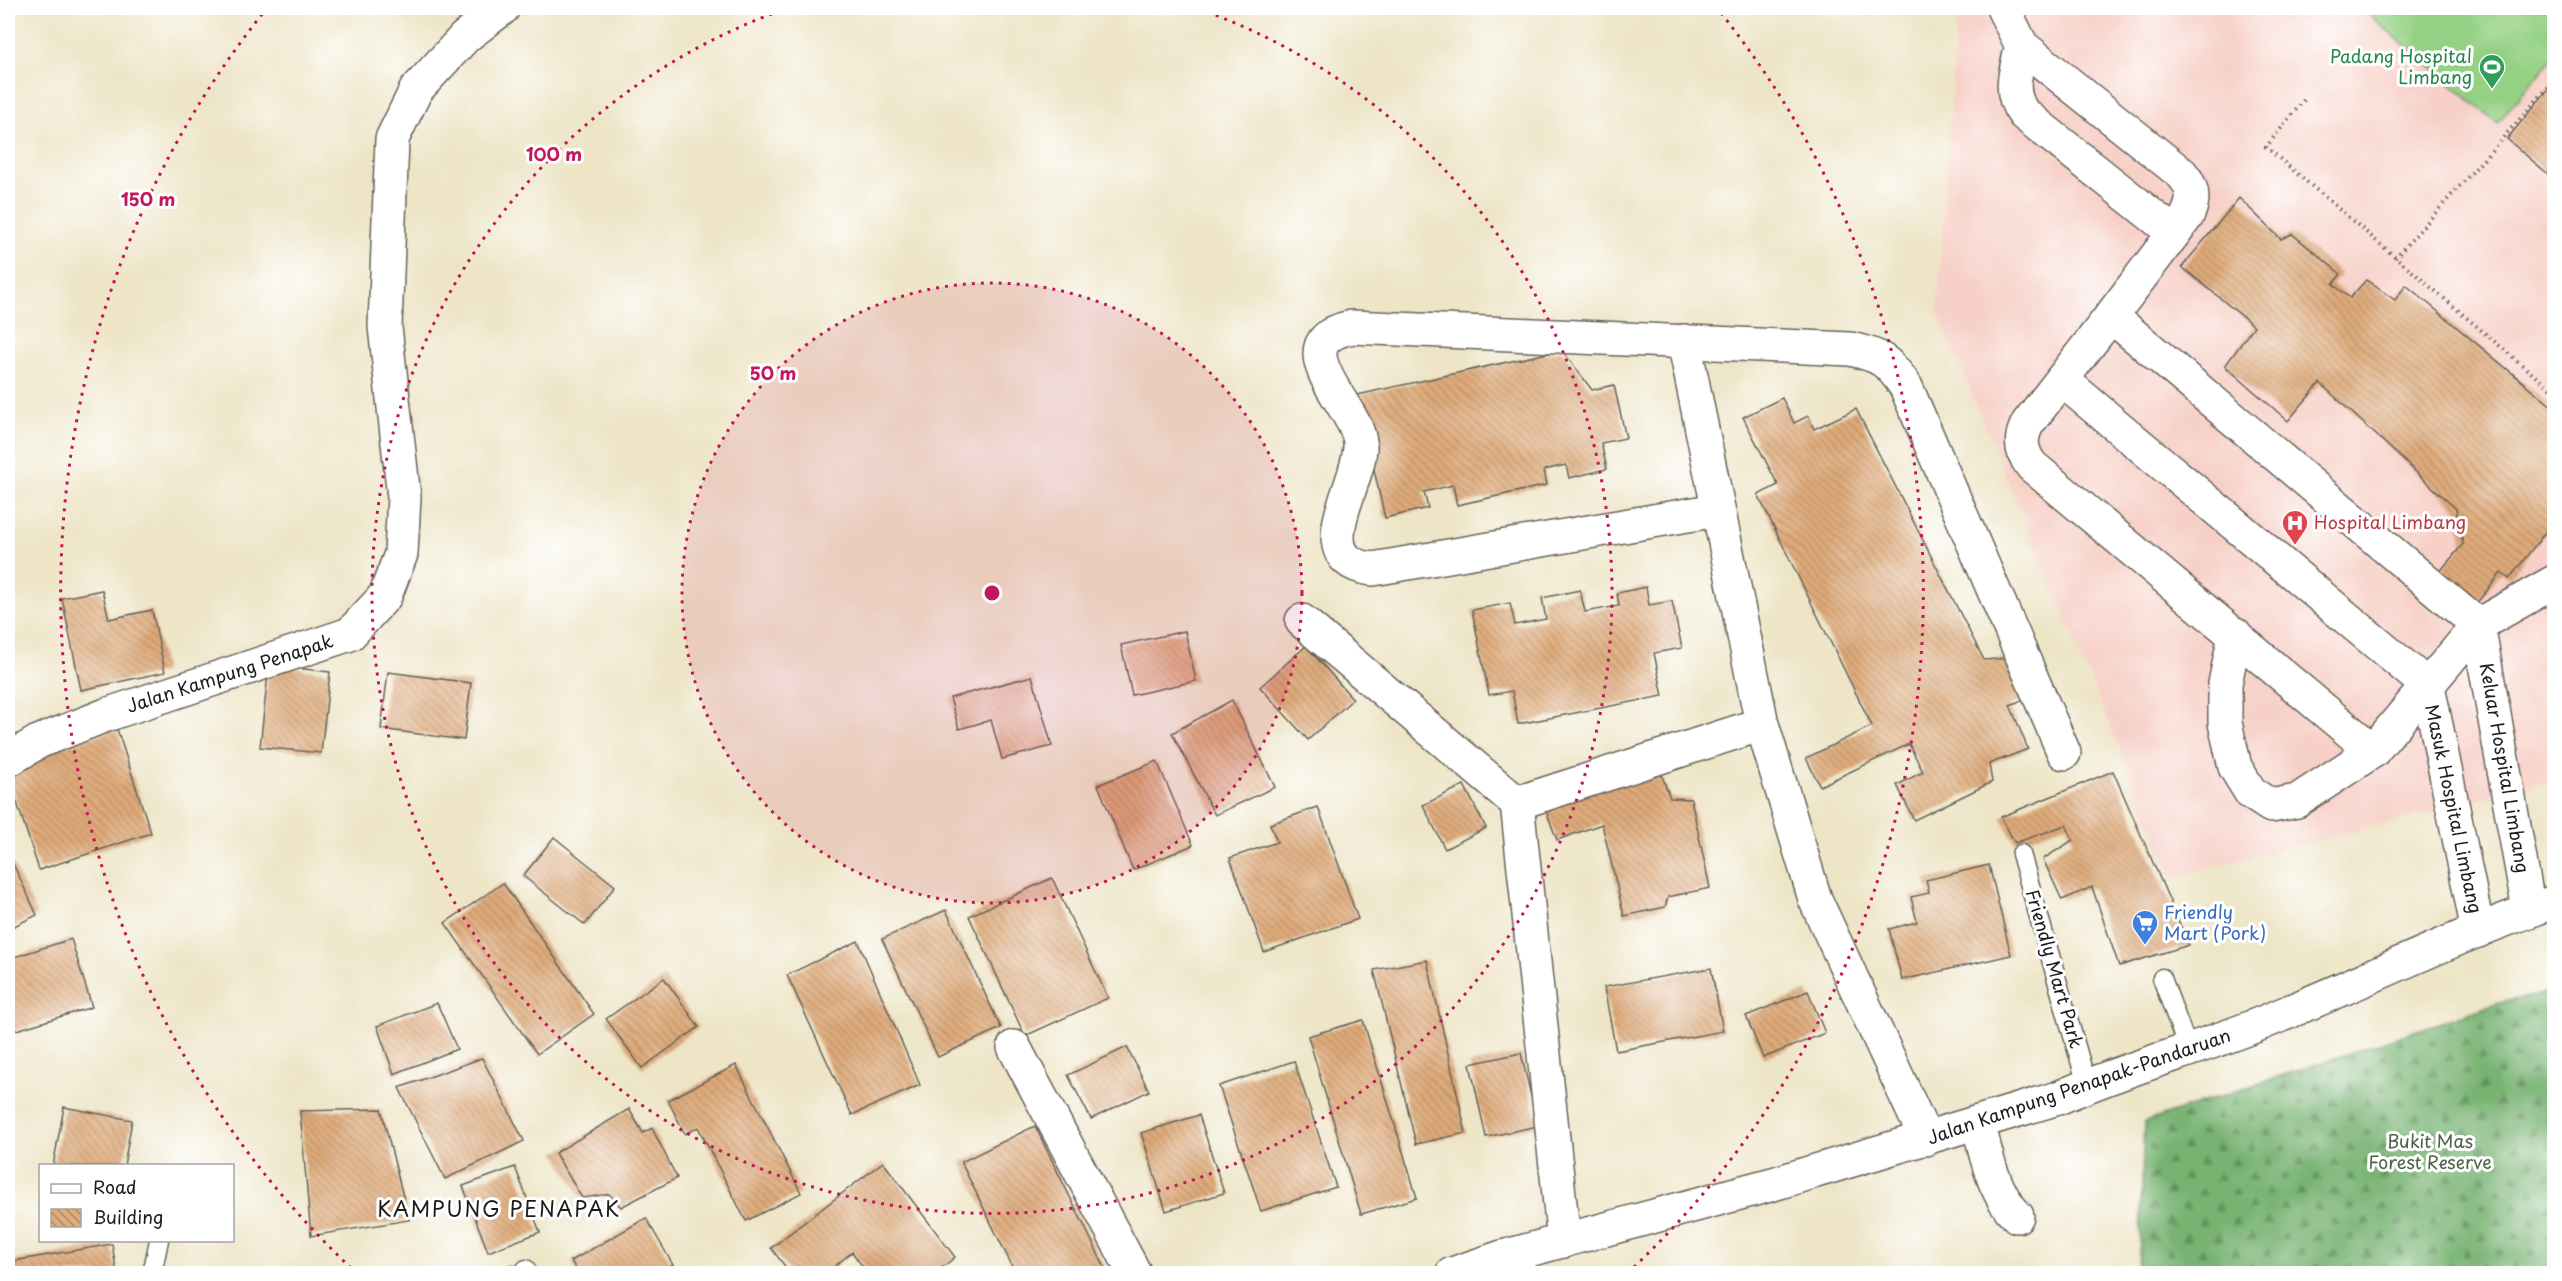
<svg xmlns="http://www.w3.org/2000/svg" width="2562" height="1281" font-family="'Playpen Sans',sans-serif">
<defs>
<pattern id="forest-firs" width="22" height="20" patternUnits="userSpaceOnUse" patternTransform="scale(1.5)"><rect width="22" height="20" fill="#78b372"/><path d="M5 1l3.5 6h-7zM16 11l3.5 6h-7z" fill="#62915d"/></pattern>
<pattern id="building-back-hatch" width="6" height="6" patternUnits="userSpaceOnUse" patternTransform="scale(1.5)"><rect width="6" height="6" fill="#dfab7a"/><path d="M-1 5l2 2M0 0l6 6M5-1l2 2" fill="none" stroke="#b48a63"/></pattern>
</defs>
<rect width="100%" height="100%" fill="#fff"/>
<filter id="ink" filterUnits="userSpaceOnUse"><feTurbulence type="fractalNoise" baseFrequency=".0167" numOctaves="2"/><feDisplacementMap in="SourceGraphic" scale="12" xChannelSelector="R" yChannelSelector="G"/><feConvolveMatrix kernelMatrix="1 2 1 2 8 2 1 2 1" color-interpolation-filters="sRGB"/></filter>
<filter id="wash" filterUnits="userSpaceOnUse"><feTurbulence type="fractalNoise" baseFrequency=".008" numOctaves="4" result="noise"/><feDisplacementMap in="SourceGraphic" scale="24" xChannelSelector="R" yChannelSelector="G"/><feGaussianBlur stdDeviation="1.35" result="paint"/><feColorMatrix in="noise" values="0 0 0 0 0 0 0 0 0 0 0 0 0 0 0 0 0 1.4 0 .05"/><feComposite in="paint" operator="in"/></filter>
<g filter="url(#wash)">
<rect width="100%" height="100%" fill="#eee5c7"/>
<polygon fill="#f7d1c8" points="1957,8 2554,8 2554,781 2173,877 1937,311"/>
<polygon fill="url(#forest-firs)" stroke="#4a6847" stroke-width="1.5" points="2554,992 2554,1273 2137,1273 2140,1243 2144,1122 2498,1003"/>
<polygon fill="#95d185" stroke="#587650" stroke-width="1.5" points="2361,8 2554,8 2554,56 2497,123"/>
<g id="blocks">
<g fill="url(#building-back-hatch)">
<polygon points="2554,82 2554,179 2507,139"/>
<polygon points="2239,198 2281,239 2292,234 2341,274 2333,284 2350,298 2366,280 2395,300 2406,285 2554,408 2554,521 2509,579 2501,573 2468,614 2432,581 2463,544 2456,509 2320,383 2288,421 2225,366 2254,326 2182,267"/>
<polygon points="1562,350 1592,390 1614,385 1626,438 1601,443 1607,469 1569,478 1566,465 1544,470 1547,485 1457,505 1453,485 1424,492 1428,508 1385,518 1357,395"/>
<polygon points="1782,398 1794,423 1808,416 1814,429 1856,409 1984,660 2008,658 2025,699 2010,705 2028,749 1989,764 1992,782 1914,820 1897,785 1923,772 1909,744 1820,786 1806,758 1872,726 1758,495 1778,485 1743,417"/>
<polygon points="1646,587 1649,605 1672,601 1682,648 1654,653 1663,696 1518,724 1512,691 1489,695 1472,610 1510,603 1515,625 1546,619 1542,598 1580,590 1585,612 1619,606 1617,593"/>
<polygon points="102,590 109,619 152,610 165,672 81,690 62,598"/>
<polygon points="1185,631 1196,681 1132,695 1121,645"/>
<polygon points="1306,646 1353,699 1308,740 1260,687"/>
<polygon points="269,665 330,672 321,753 260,747"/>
<polygon points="388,672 471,683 464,740 381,729"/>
<polygon points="1032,676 1052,746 1002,759 991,720 959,729 950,698"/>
<polygon points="1232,700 1275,787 1215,815 1172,733"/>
<polygon points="117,729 151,833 39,870 8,775 8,764"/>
<polygon points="1157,761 1193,845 1133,870 1098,785"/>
<polygon points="1657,762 1670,798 1691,799 1710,888 1668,897 1665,907 1624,916 1602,824 1557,840 1543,803"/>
<polygon points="2113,771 2189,945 2119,966 2092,887 2062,900 2043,859 2073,840 2066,825 2015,843 2001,817"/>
<polygon points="1464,785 1486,828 1445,849 1423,805"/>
<polygon points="1318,807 1358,919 1264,952 1230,858 1277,842 1270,824"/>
<polygon points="554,837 615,886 585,925 523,876"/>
<polygon points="8,853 37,915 8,929"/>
<polygon points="1989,865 2011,955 1902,980 1889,929 1917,922 1911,897 1929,893 1926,880"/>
<polygon points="1052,878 1108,998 1025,1036 969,916"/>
<polygon points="503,883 594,1014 537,1054 445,923"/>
<polygon points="946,910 1001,1028 938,1057 882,939"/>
<polygon points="71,939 92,1007 10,1032 8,1025 8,959"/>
<polygon points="858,941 920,1085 852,1115 787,975"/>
<polygon points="1427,960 1466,1133 1416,1144 1374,970"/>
<polygon points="1711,968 1723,1031 1616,1051 1604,987"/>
<polygon points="664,978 699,1027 642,1068 606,1019"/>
<polygon points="1808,991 1825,1033 1763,1058 1746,1016"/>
<polygon points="437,1003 457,1049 394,1074 377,1026"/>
<polygon points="1363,1020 1417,1198 1361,1214 1308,1036"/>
<polygon points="1127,1047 1149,1091 1091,1119 1068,1075"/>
<polygon points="1521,1053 1538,1126 1486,1137 1470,1064"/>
<polygon points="482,1058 524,1141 445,1179 399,1088"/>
<polygon points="1294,1061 1336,1187 1261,1211 1219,1086"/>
<polygon points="736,1065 801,1193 746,1221 698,1127 685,1134 668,1100"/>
<polygon points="64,1107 132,1120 124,1166 53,1166"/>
<polygon points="381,1109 409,1220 311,1236 300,1111"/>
<polygon points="629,1109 643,1133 652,1128 677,1178 621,1207 609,1194 582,1198 555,1153"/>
<polygon points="1199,1115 1224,1193 1166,1211 1141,1133"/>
<polygon points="1035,1126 1108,1274 1016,1274 961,1162"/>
<polygon points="883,1162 955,1257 934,1274 868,1274 852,1252 825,1274 791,1274 771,1248"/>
<polygon points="515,1167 540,1232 488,1252 463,1186"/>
<polygon points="646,1218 673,1265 658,1274 579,1274 571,1261"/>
<polygon points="112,1244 117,1274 8,1274 8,1262"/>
<polygon points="512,1265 515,1274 484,1274 484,1273"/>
</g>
</g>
</g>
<g filter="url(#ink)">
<use href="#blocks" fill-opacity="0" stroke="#666258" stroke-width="1.5"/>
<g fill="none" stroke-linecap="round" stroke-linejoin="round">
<g stroke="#666258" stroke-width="21">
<g id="lane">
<polyline points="2021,854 2087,1085"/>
<polyline points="2162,978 2188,1049"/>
<polyline points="526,1269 527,1274"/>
<polyline points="152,1274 159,1240"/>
</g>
</g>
<g stroke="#666258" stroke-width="36">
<g id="street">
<path d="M2003 8 2022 46 2182 174C2194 188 2195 200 2187 216L2111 316"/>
<path d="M2022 46C2016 71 2007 92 2024 114L2174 233"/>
<polyline points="1684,341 1762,724 1815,899 1926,1139"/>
<polyline points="2062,380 2428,686"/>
<path d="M1717 510 1373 569C1301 561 1363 483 1360 442 1357 407 1277 342 1352 327L1850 349C1880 355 1889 361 1906 387L2064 753"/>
<polyline points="1302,621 1517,803 1564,1241"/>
<polyline points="2478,625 2529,910"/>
<polyline points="2235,634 2225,684 2225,723 2235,767 2251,793 2271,806 2297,801 2373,751 2478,625 2554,582"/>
<polyline points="2428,686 2478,931"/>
<path d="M2373 751 2032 466C2021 452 2019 439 2028 423L2111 316 2478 625"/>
<polyline points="8,760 38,742 106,715 350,634 385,596 401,554 404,497 385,327 392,139 416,90 465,37 503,8"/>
<polyline points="1517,803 1762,724"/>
<polyline points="1014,1047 1135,1274"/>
<path d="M1979 1122C1984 1152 1995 1195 2017 1216"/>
</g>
</g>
<g stroke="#666258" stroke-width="36">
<path id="highway" d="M1452 1274 1499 1258 1773 1184 2058 1098C2118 1071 2181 1054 2242 1031 2347 990 2448 938 2554 902"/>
</g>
<g stroke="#666258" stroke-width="4" stroke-dasharray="1.5 4.5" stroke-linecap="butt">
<polyline points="2304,100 2266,147 2554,392"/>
<polyline points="2395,258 2554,81"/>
</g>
<use href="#lane" stroke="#fff" stroke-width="18"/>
<use href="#street" stroke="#fff" stroke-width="33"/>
<use href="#highway" stroke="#fff" stroke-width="33"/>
</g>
</g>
<circle cx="992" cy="593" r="310" fill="#c2185b" fill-opacity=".12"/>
<g fill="none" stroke="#c2185b" stroke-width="3" stroke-dasharray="3 6">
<circle cx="992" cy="593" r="310"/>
<path d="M1199 9A620 620 0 1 1 785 9"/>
<path d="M351 1268A931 931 0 0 1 263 13M1721 13A931 931 0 0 1 1633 1268"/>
</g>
<defs>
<g id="stadium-pin" transform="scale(1.35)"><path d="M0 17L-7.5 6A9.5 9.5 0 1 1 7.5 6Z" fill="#2e9e5b" stroke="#fff"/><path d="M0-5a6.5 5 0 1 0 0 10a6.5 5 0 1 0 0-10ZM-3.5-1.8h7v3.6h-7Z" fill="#fff"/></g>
<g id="hospital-pin" transform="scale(1.35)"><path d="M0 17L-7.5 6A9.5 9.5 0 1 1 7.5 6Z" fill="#e0444e" stroke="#fff"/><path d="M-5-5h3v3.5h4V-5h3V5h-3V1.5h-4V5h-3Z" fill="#fff"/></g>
<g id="supermarket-pin" transform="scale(1.35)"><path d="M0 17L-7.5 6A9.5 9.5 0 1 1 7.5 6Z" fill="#3f7fe0" stroke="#fff"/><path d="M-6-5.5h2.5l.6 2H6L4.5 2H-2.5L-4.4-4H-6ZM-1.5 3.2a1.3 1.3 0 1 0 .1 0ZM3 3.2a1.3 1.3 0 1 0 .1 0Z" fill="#fff"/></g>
</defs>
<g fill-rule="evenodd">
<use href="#stadium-pin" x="2492" y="67"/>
<use href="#hospital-pin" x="2295" y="523"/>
<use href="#supermarket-pin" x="2145" y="923"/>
</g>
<g text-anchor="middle" stroke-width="6" stroke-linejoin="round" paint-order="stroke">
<g font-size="18" fill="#27864d" stroke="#fff" text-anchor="end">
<text x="2472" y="63">Padang Hospital<tspan x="2472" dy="21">Limbang</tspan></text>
</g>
<g font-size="18" fill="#be3a42" stroke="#fff" text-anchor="start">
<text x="2314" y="529">Hospital Limbang</text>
</g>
<g font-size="18" fill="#1c1c1c" stroke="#fff">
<text transform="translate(230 674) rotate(-18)" y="6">Jalan Kampung Penapak</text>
<text transform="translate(2504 768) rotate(80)" y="6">Keluar Hospital Limbang</text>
<text transform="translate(2453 809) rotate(78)" y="6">Masuk Hospital Limbang</text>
<text transform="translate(2054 969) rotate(74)" y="6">Friendly Mart Park</text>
<text transform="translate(2079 1087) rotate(-19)" y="6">Jalan Kampung Penapak-Pandaruan</text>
</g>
<g font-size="18" fill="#366cbe" stroke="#fff" text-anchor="start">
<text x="2164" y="919">Friendly<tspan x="2164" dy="21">Mart (Pork)</tspan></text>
</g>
<g font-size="18" fill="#4c6446" stroke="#fff">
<text x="2430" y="1148">Bukit Mas<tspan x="2430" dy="21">Forest Reserve</tspan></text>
</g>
<g font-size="21" letter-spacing="1.5" fill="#1c1c1c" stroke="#fff">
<text x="499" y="1217">KAMPUNG PENAPAK</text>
</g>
</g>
<circle cx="992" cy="593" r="9" fill="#c2185b" stroke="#fff" stroke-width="3"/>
<g font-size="18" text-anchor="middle" font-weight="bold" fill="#c2185b" stroke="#fff" stroke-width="6" stroke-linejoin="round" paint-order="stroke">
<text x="554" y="161">100 m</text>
<text x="148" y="206">150 m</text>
<text x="773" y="380">50 m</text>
</g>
<rect width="2562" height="1281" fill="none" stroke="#fff" stroke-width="30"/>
<rect x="39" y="1164" width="195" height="78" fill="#ffffff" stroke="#a4a4a4" stroke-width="1.5"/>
<rect x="51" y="1184" width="30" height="9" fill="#ffffff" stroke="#a4a4a4" stroke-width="1.5"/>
<text x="93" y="1194" font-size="18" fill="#1c1c1c">Road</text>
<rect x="51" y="1209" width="30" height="18" fill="url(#building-back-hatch)" stroke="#a4a4a4" stroke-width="1.5"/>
<text x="93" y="1224" font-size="18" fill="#1c1c1c">Building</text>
</svg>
